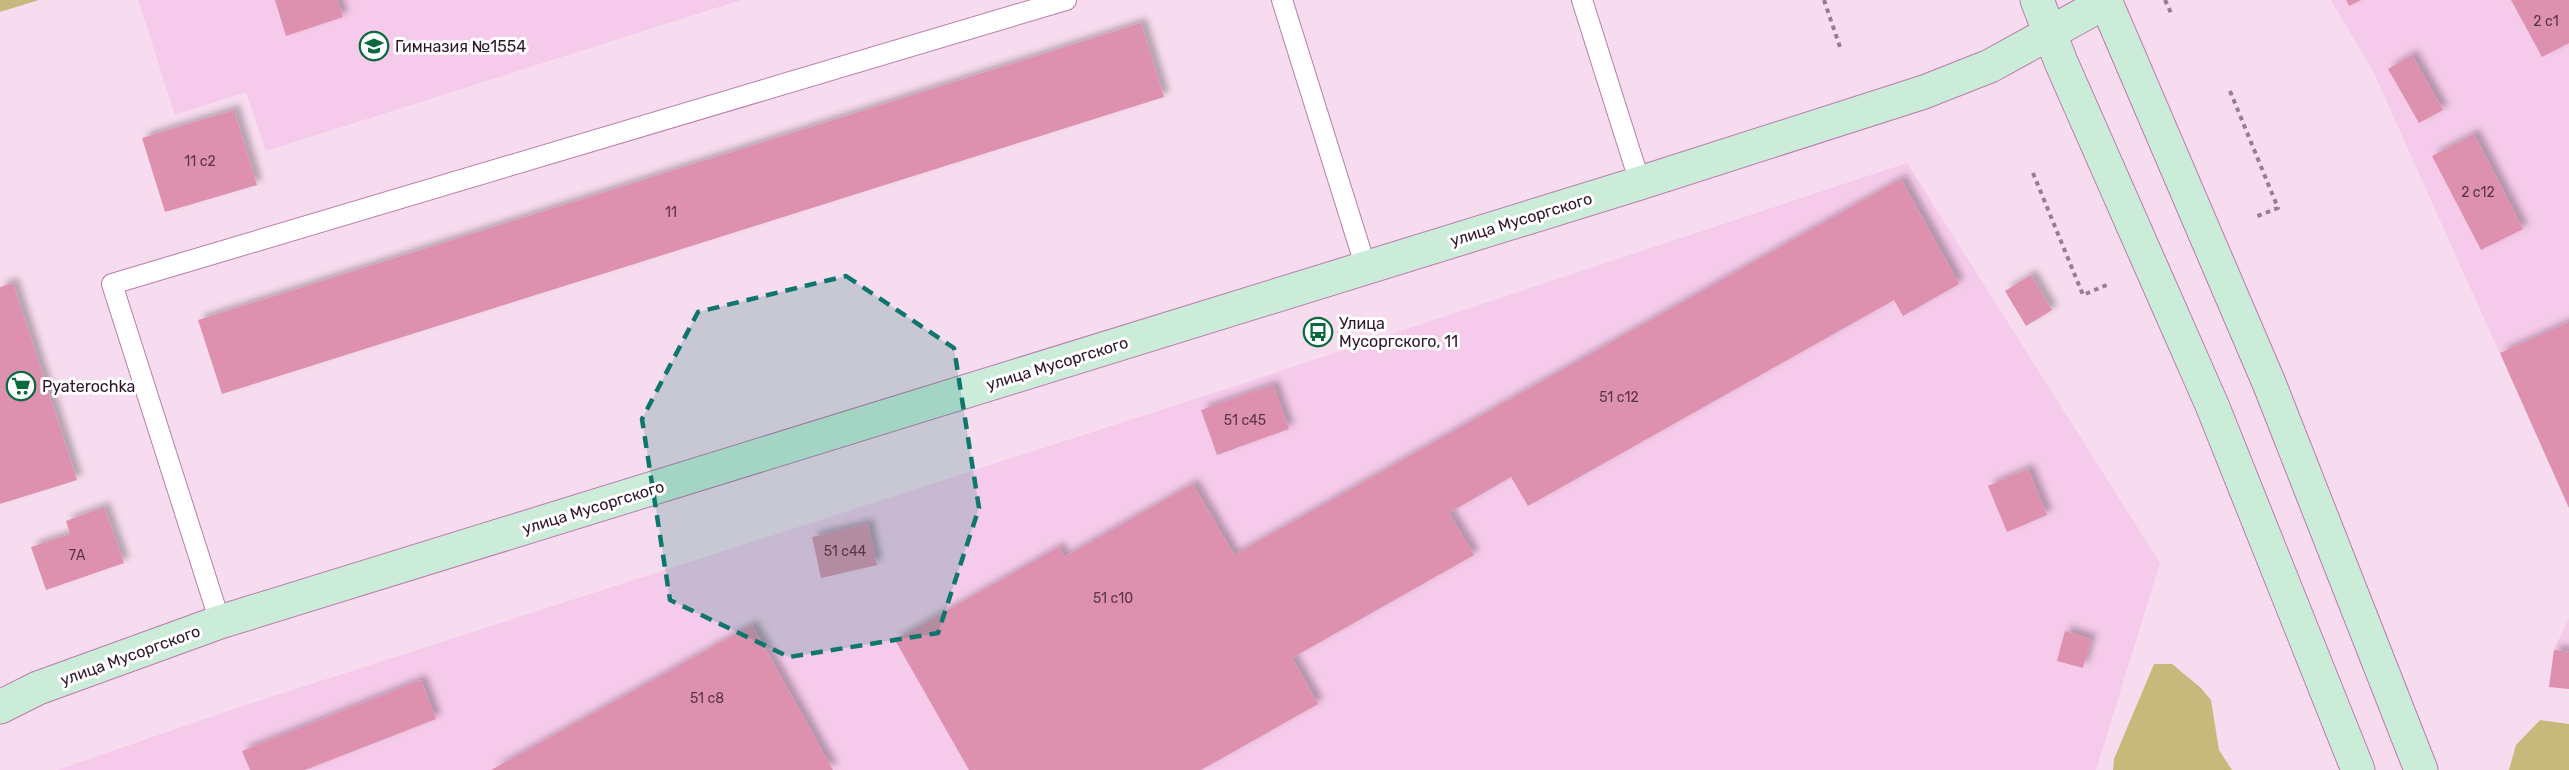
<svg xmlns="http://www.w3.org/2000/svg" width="2569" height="770" font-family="Rubik,sans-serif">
<defs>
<filter id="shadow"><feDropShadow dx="5.5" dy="-5.5" stdDeviation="3" flood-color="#0004"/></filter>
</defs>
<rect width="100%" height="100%" fill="#f7dcef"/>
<g fill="#f6caea">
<polygon points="138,0 741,0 266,151 246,92 175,115"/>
<polygon points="2331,0 2569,0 2569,508 2373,71"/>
<polygon points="1907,163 2160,563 2096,770 57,770 237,708 1232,387"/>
<polygon points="2569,618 2569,689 2549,687 2554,650"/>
</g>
<g fill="#c7b97c">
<polygon points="0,0 39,0 0,12"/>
<polygon points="2154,664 2172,664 2201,688 2211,700 2219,750 2232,770 2113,770 2114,759"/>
<polygon points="2540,720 2569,724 2569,770 2509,770 2516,745"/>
</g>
<g fill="#de91ae" filter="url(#shadow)">
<polygon points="275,0 337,0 343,17 286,36"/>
<polygon points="2346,0 2361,0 2349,6"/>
<polygon points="2511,0 2569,0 2569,43 2542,57"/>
<polygon points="1141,23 1164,97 222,394 198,320"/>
<polygon points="2412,55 2443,110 2419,123 2388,69"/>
<polygon points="234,110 257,185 165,212 142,138"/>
<polygon points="2474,134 2523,229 2481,250 2432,156"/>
<polygon points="1901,179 1959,284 1903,316 1894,300 1528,506 1511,477 1449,513 1474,555 1292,658 1318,704 1201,770 969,770 895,640 1059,547 1064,557 1193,484 1234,555"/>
<polygon points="2031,275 2052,310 2026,326 2005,291"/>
<polygon points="13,283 77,480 0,504 0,287"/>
<polygon points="2569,322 2569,508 2500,353"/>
<polygon points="1273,385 1289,429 1217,455 1201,410"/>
<polygon points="2028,469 2047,515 2007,532 1988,486"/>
<polygon points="104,507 124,563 46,590 31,547 70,534 66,521"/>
<polygon points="868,524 877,565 821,578 812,537"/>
<polygon points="752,625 833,770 491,770"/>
<polygon points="2065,631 2091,639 2083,668 2057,661"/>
<polygon points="2554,650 2569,652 2569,689 2549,687"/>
<polygon points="421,680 436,719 305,770 250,770 242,751"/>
</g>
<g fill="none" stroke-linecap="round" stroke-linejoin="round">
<g stroke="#ba7cab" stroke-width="22">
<g id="lane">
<polyline points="1282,0 1366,268"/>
<polyline points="1582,0 1640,183"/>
<polyline points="220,622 112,284 1066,0"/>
</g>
</g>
<g stroke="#ba7cab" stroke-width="35">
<g id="secondary">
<polyline points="2037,0 2061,62 2212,405 2358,770"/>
<polyline points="2105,0 2269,383 2421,770"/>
<polyline points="0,707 38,688 220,622 1640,183 1924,92 1990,66 2106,2"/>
</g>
</g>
<g stroke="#967d90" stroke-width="4" stroke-dasharray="4.5 4.5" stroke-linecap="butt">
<polyline points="1824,0 1840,47"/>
<polyline points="2165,0 2171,13"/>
<polyline points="2230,91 2278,208 2255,217"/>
<polyline points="2033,173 2083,295 2109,284"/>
</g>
<use href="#lane" stroke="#fff" stroke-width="20"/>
<use href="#secondary" stroke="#caecd9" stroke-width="33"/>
</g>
<path fill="#0f766e" fill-opacity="0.2" stroke="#0f766e" stroke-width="4.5" stroke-dasharray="12 8" stroke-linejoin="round" d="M846 276 954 348 979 508 938 633 789 657 670 600 642 419 698 312Z"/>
<defs>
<g id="school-ring" transform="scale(1.5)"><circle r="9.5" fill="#fff" stroke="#08693d" stroke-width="1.5"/><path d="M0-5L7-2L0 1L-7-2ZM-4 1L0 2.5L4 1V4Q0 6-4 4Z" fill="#08693d"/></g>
<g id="bus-ring" transform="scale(1.5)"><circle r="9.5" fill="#fff" stroke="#08693d" stroke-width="1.5"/><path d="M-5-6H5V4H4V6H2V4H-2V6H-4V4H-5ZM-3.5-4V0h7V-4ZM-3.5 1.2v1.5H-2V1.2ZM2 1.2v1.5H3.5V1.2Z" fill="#08693d"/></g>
<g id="supermarket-ring" transform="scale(1.5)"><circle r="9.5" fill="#fff" stroke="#08693d" stroke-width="1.5"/><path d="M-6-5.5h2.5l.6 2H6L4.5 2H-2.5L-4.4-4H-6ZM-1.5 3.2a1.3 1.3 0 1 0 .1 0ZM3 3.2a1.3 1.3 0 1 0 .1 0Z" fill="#08693d"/></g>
</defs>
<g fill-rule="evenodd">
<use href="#school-ring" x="374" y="46"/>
<use href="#bus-ring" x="1318" y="332"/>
<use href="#supermarket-ring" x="21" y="386"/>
</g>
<g text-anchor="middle" stroke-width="6" stroke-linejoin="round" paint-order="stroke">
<g font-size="14" fill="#5a354a">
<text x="2546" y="26">2 с1</text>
<text x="200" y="166">11 с2</text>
<text x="2478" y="197">2 с12</text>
<text x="671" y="217">11</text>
<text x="1619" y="402">51 с12</text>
<text x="1245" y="425">51 с45</text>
<text x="845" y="556">51 с44</text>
<text x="77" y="560">7А</text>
<text x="1113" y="603">51 с10</text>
<text x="707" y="703">51 с8</text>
</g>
<g font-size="16" fill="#2e1629" stroke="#fff" text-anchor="start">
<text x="395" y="52">Гимназия №1554</text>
<text x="1339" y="329">Улица<tspan x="1339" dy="18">Мусоргского, 11</tspan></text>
<text x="42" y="392">Pyaterochka</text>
</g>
<g font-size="16" fill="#2e1629" stroke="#fff">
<text transform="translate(1521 219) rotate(-17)" y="6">улица Мусоргского</text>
<text transform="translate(1057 363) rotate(-17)" y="6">улица Мусоргского</text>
<text transform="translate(593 507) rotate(-17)" y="6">улица Мусоргского</text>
<text transform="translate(130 655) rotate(-20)" y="6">улица Мусоргского</text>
</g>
</g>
</svg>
